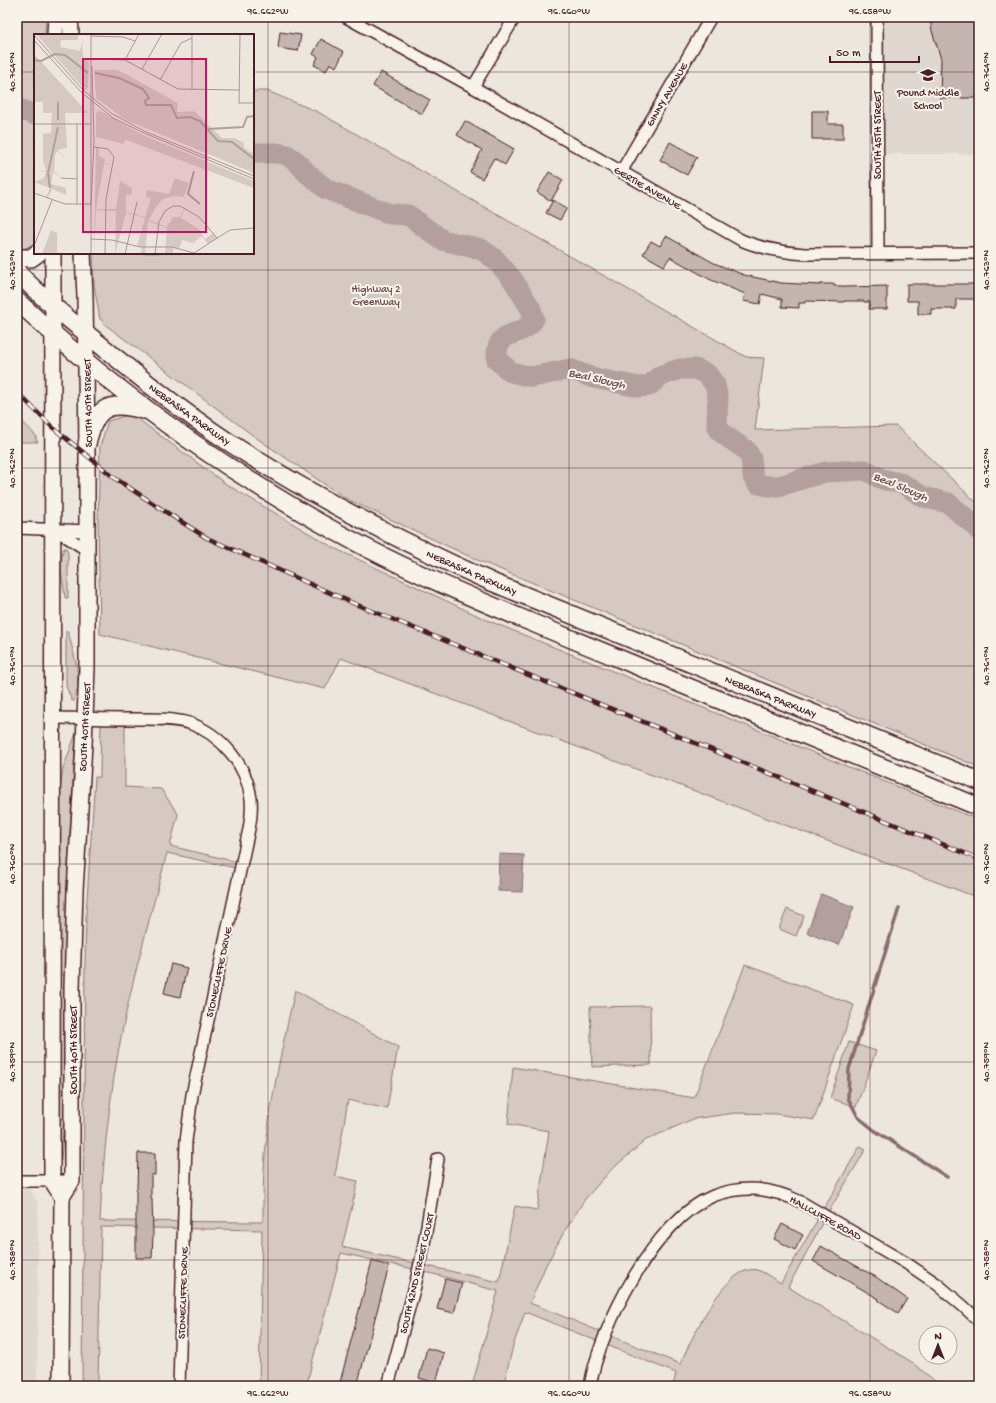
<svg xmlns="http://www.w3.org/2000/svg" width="996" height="1403" font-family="'Gochi Hand',sans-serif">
<rect width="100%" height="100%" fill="#ece6dd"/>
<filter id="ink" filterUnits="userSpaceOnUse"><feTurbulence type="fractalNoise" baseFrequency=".025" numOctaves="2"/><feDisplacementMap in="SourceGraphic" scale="8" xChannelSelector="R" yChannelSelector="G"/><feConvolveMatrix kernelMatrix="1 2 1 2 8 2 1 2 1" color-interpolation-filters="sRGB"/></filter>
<g filter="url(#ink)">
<g fill="#e0d7d0">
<rect x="877" y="17" width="102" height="137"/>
<polygon points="17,1181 26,1181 38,1204 37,1386 17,1386"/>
</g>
<g fill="#d5c9c2" stroke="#907476">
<polygon points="17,17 46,17 45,35 35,35 35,243 18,252"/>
<polygon points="253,91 267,91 318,112 746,357 764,358 755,430 896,426 979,505 979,767 475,559 345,498 255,437 103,323 103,321 100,319 94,285 93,253 253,253"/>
<polygon points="131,414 226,484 334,548 487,620 979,820 979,898 341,658 325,689 100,634 98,521 100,446 108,421"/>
<polygon points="17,416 37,437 35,438 38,442 17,442"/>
<path d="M64 548H66L68 553V598H65C63 581 58 564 64 548Z"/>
<polygon points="66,631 68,631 77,667 78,687 74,701 72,701 66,686"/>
<path d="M101 718 125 719V787L161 789 178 814 170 846 242 863 240 869 167 853C152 911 135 969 123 1027 110 1091 103 1156 100 1221L263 1222C263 1200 263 1177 265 1155 270 1099 283 1044 295 990L398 1047 387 1109 348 1100 335 1176 358 1181 342 1247 499 1282 515 1206 537 1210 549 1131 508 1124 513 1067 694 1098 745 965 854 1005 814 1120 777 1114 735 1113 693 1119 646 1140 611 1170 585 1199 564 1232 545 1267 530 1303 680 1364C691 1341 725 1263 757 1270 765 1272 774 1280 781 1283L860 1146 866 1149 826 1216 788 1287 910 1361 935 1381 939 1386H673L676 1373 525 1312 513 1346 503 1386H472L498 1291 418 1270 341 1253 306 1386H259L262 1230 101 1227 98 1386H82L85 961 86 915 95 777H100Z"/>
<polygon points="76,733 68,863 65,953 64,1116 61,1161 59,1162 60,789 63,769"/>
<polygon points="787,909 804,916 796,936 779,929"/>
<polygon points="650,1006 651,1065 592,1067 590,1007"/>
<polygon points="849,1042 876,1051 856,1107 830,1098"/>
</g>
<g fill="#b39f9d" stroke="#896c6f">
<polygon points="499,854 524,855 522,892 498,891"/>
<polygon points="821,894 854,907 839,945 807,933"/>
</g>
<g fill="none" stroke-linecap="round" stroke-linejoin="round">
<polyline stroke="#896c6f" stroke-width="3.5" points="899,908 849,1069 848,1098 858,1117 874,1130 947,1177"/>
<g stroke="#b39f9d" stroke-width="21">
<polyline points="17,108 35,115"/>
<path d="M253 153H277L287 155 296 161 307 173 326 189 390 214 408 215 442 240 481 249 496 260 513 280 531 309 534 319C524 336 506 330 499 344 497 348 497 355 497 360L511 372 532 377 570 369 593 378 639 387 649 386 660 376 680 369H695L707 374 715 385 718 398 717 420 718 429 723 434 746 450 751 458 753 477 758 484 768 486H779L825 472 865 470 882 479 903 484 923 497 948 503 973 524 979 531"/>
</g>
</g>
<g fill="#c4b5b0" stroke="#4a1f2b">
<polygon points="930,17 979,17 979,98 940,98 941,59 932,31"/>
<polygon points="280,32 301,35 298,51 278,48"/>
<polygon points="321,39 344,52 336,67 330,63 326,71 314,65 318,57 313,54"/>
<polygon points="381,72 430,100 422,114 373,86"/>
<polygon points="812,111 828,111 828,124 843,124 843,139 812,139"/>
<polygon points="465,121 514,149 505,165 494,158 482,179 470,172 482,150 457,135"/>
<polygon points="670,142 697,157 687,175 660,160"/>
<polygon points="549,172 563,180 551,201 537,192"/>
<polygon points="553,200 567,208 560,220 546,213"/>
<polygon points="666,236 714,263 744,275 781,283 820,285 820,284 834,284 834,286 845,286 845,287 887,286 887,309 869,309 870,302 864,302 864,301 844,301 844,302 805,301 805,303 799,303 799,308 782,307 782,299 762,294 760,304 743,301 745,294 709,279 670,257 664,266 643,254 651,241 660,246"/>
<polygon points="907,284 979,284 979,299 956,299 956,309 931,309 931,314 918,314 918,301 907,301"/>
<polygon points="171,964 187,968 180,997 164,993"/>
<polygon points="138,1153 155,1153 155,1175 151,1175 151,1199 152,1199 153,1235 152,1258 136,1258 136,1189 137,1189"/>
<polygon points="782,1224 803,1235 795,1250 774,1239"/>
<polygon points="821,1246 876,1277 907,1299 898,1313 878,1300 879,1299 813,1261"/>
<polygon points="372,1261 389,1266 357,1386 339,1386"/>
<polygon points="445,1279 462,1283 454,1313 437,1309"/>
<polygon points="427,1348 444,1353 436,1383 419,1378"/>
</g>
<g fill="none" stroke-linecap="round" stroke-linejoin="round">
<g stroke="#4a1f2b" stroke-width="14">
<g id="minor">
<path d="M346 17 473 87 741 240C762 249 782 252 805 254L979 253"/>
<polyline points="877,17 878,253"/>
<polyline points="473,87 515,17"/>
<polyline points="621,172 711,17"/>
<polyline points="17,528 87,531"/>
<polyline points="56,530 87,550"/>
<path d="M52 718C79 718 105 719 131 719 150 719 170 718 189 723 221 734 247 765 251 799 252 809 251 819 249 829L192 1095 186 1141 179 1386"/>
<polyline points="17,1181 72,1181"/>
<polyline points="388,1386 415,1286 423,1250 438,1159"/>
<path d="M590 1386C600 1327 655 1219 713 1196 744 1184 771 1188 801 1202L906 1263 937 1284 963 1306 979 1321"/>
</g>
</g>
<g stroke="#4a1f2b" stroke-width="18">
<g id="secondary">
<polyline points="70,17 71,35"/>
<polyline points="55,35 56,17"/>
<polyline points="53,253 52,1181 62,1197"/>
<polyline points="61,1386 62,1197 72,1181 72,987 75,890 84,745 87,667 87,444 85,296 83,253"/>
</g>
</g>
<g stroke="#4a1f2b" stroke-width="20">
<g id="primary">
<polyline points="17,258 31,258 38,253"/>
<path d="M17 272C40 296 66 317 92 338 135 374 180 410 227 441 311 496 402 542 494 583L979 781"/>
<path d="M17 301C104 382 201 453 303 513 403 572 511 614 618 658 738 708 859 757 979 807"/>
<path d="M87 444C95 407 108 400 143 410"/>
</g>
</g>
<use href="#minor" stroke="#f7f3e8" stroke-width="11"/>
<use href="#secondary" stroke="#f7f3e8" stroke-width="15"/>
<use href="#primary" stroke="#f7f3e8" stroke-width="17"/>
<g stroke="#4a1f2b" stroke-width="4.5">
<polyline id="rail" points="17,392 52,427 116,479 169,514 207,538 355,604 979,859"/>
</g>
<use href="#rail" stroke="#f7f3e8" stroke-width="3" stroke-dasharray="9" stroke-linecap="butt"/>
</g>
</g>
<path fill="none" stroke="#4a1f2b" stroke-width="1" stroke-opacity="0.45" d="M268 17V1386M569 17V1386M870 17V1386M17 72H35M253 72H979M17 270H979M17 468H979M17 666H979M17 864H979M17 1062H979M17 1260H979"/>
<defs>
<g id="school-bare" transform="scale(1.2)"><path d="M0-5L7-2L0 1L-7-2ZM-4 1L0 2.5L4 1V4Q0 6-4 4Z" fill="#4a1f2b" stroke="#f7f3e8" stroke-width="2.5" paint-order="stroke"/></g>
</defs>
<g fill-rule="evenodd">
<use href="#school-bare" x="928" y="75"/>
</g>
<g text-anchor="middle" stroke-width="4" stroke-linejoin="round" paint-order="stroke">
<g font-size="11" fill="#4a1f2b" stroke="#f7f3e8">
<text x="928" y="96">Pound Middle<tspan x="928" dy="13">School</tspan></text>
</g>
<g font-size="11" fill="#4a1f2b" stroke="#f7f3e8">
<text transform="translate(666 94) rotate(-60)" y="4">GINNY AVENUE</text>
<text transform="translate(877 135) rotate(-90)" y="4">SOUTH 45TH STREET</text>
<text transform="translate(648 187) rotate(30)" y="4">GERTIE AVENUE</text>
<text transform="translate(87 403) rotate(-91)" y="4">SOUTH 40TH STREET</text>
<text transform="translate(190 414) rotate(36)" y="4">NEBRASKA PARKWAY</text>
<text transform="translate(472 572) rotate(24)" y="4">NEBRASKA PARKWAY</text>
<text transform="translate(771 696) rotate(22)" y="4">NEBRASKA PARKWAY</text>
<text transform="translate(84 727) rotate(-87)" y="4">SOUTH 40TH STREET</text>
<text transform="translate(218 972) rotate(-78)" y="4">STONECLIFFE DRIVE</text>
<text transform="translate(73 1050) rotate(-90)" y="4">SOUTH 40TH STREET</text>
<text transform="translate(826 1217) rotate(29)" y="4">HALLCLIFFE ROAD</text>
<text transform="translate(416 1273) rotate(-77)" y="4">SOUTH 42ND STREET COURT</text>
<text transform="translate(182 1293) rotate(-88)" y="4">STONECLIFFE DRIVE</text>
</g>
<g font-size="11" fill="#6d4a51" stroke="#f7f3e8">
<text x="376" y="292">Highway 2<tspan x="376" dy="13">Greenway</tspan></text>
</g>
<g font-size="12" font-style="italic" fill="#6f4c53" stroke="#f7f3e8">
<text transform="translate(597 378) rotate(13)" y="4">Beal Slough</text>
<text transform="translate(901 486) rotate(23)" y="4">Beal Slough</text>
</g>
</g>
<g transform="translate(34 34)">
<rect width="220" height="220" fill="#ece6dd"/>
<path d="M2 0H44V6H27L26 13 46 17 48 8 49 24 55 26 54 54 51 56ZM0 20 54 79H31L33 114 23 116 30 122 31 124 23 117 21 121 20 137 27 144 19 138 17 150 32 154V161L18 155 14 164 12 163 16 154 0 148 10 144 12 138 1 136 12 137 9 127V100L17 99 18 79H9V68H0ZM60 36H82L88 38 144 69 143 78 160 77 188 104H201L210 109V114L220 120V139L92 86 62 64ZM65 76 109 101 220 147V154L92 106 89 110 62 103V80ZM62 113H65V122L71 125 70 129 79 131 70 130 62 175H82L86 147 98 154 97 161H92V178L111 183 117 164 112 163 113 156 135 160 141 144 155 149 150 163 140 162 129 165 122 173 115 186 133 193 139 183H146L155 166 147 184 165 195 171 205 179 199 183 204 174 210 168 202 159 209 148 206 145 215 140 214 138 220H131L133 194 114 187 111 220H107L108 213 103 212 111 184 92 179 81 220 82 177 62 176 60 220ZM17 196 23 199V220H8Z" fill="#d5c9c2"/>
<path fill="none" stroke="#b39f9d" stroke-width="2" d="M0 26 7 27 21 20 31 21 54 39M61 39 85 44 109 55 115 64 111 67 112 71H137L143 84 156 83 166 87 184 107 198 108 220 125M24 86V68M174 95 209 93 213 83 220 82M160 137 154 160 166 170M16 154 14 139 24 93"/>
<path fill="none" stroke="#ab9696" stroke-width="1" d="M158 0V56M206 0 205 69H220M0 1 48 55 77 79 110 97 220 142M57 2 89 3 101 7M0 6 47 58 79 84 110 99 220 145M57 25 91 26 144 55 205 56M91 26 105 0M108 35 128 0M126 46 147 9 158 4M0 90H57M60 113 74 115 80 123 72 165 71 220M27 144 43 145M0 159 31 170H57M43 170V90M57 172 60 107 58 32M57 205 78 206 106 213H138L160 219 196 196 220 194M0 212 18 166M57 220V0M91 220 103 168M121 220 125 188 131 177 139 172H146L165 183 183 204"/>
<path fill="#c2185b" fill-opacity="0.15" stroke="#c2185b" stroke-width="2" d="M49 25H172V198H49Z"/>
<rect width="220" height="220" fill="none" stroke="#4a1f2b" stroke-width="2"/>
</g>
<rect width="996" height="1403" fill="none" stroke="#f7f3e8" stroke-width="44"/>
<g transform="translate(938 1345)"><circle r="19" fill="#f7f3e8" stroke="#b29e9c"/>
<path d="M0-3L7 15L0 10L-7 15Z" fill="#4a1f2b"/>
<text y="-6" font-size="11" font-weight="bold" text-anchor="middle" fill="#4a1f2b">N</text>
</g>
<path d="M830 56v6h89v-6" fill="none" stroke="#4a1f2b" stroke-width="2"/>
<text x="836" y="56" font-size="12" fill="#4a1f2b" stroke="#f7f3e8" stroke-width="3" paint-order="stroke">50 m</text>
<rect x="22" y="22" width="952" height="1359" fill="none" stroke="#4a1f2b" stroke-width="1.5"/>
<g font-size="10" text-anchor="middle" fill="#4a1f2b">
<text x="268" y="14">96.662°W</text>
<text x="569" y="14">96.660°W</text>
<text x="870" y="14">96.658°W</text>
<text transform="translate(11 72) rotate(-90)" y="4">40.764°N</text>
<text transform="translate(985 72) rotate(-90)" y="4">40.764°N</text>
<text transform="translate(11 270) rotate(-90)" y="4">40.763°N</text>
<text transform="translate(985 270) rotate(-90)" y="4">40.763°N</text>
<text transform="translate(11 468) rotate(-90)" y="4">40.762°N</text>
<text transform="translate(985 468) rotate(-90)" y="4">40.762°N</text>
<text transform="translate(11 666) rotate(-90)" y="4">40.761°N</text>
<text transform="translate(985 666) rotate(-90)" y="4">40.761°N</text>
<text transform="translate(11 864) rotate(-90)" y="4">40.760°N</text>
<text transform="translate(985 864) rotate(-90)" y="4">40.760°N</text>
<text transform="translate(11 1062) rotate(-90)" y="4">40.759°N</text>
<text transform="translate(985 1062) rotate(-90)" y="4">40.759°N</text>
<text transform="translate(11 1260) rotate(-90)" y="4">40.758°N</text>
<text transform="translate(985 1260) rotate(-90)" y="4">40.758°N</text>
<text x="268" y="1396">96.662°W</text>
<text x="569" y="1396">96.660°W</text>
<text x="870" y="1396">96.658°W</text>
</g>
</svg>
